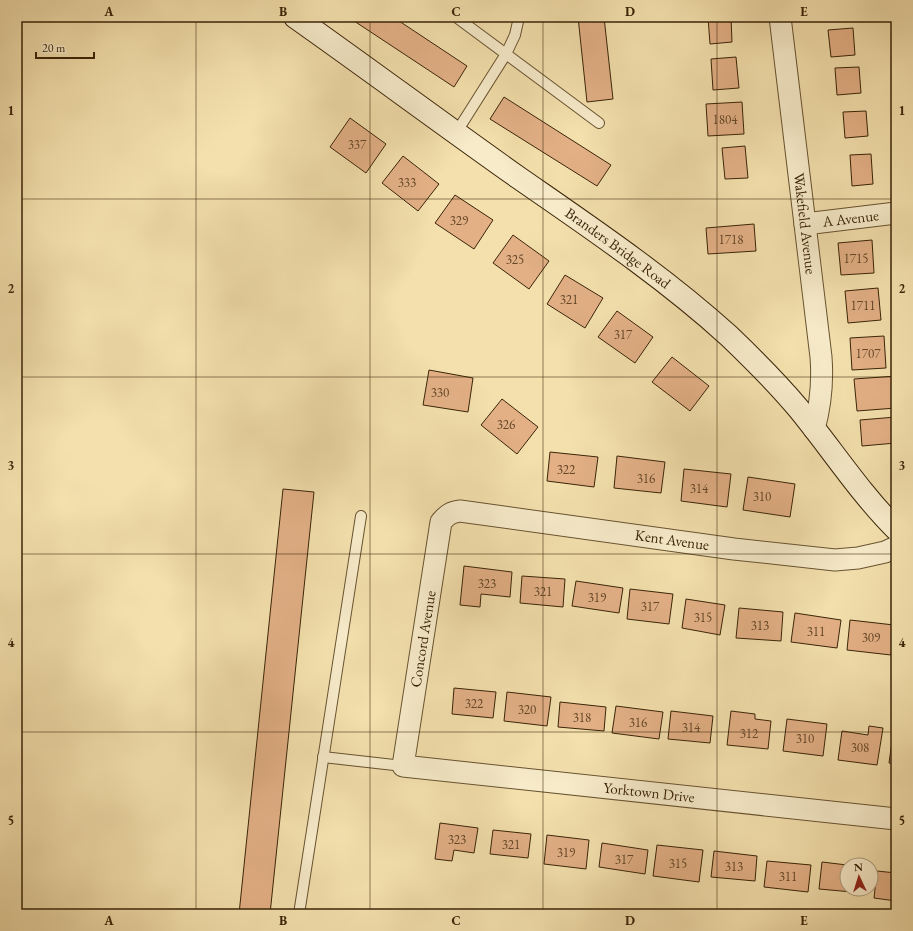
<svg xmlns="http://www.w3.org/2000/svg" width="913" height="931" font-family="'EB Garamond',serif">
<rect width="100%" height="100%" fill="#f3e0ad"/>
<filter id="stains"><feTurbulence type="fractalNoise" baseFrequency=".005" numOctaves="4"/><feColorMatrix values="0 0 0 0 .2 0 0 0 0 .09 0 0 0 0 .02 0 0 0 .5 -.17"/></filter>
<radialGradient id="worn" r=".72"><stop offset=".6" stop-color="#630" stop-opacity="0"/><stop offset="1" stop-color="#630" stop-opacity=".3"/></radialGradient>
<g fill="#e3b086" stroke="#3a2408">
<polygon points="348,17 393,17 467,66 454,87"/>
<polygon points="578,17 604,17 613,99 587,102"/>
<polygon points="708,17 731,17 732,42 710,44"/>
<polygon points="853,28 855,55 831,57 828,30"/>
<polygon points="736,57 739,88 713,90 711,59"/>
<polygon points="859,67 861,93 837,95 835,68"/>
<polygon points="504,97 611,165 597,186 490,119"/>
<polygon points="742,102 744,134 708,136 706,104"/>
<polygon points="866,111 868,136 845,138 843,112"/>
<polygon points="350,118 386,144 366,173 330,147"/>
<polygon points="745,146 748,178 725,179 722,148"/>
<polygon points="871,154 873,184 852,186 850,155"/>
<polygon points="403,156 439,184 418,211 382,183"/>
<polygon points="455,195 493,220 474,249 435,223"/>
<polygon points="754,224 756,251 708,254 706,228"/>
<polygon points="513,235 549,261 529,289 493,263"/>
<polygon points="872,240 874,273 841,275 838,243"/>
<polygon points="565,275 603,298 585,328 547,304"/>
<polygon points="878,288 881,320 848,323 845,291"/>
<polygon points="617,311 653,337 635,363 598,337"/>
<polygon points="884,336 886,368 852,370 850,338"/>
<polygon points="672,357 709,386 690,411 652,382"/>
<polygon points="429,370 473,378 468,412 423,405"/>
<polygon points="896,376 896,408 857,411 854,379"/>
<polygon points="502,399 538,427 517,454 481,425"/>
<polygon points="896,417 896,443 862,446 860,420"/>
<polygon points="550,452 598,457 594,487 547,481"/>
<polygon points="617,456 665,462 661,493 614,488"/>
<polygon points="684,469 731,474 727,507 681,501"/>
<polygon points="748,477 795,484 790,517 743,510"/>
<polygon points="283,489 314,492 270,914 239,914"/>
<polygon points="464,566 512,572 510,597 481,594 480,607 460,605"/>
<polygon points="522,576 565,579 563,607 520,603"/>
<polygon points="576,581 623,588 619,613 572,606"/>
<polygon points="630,589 673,594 669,624 627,619"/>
<polygon points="686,599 725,605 720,635 682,628"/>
<polygon points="739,608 783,612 781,641 736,638"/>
<polygon points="795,613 841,620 837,648 791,642"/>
<polygon points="850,620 894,625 891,655 847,650"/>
<polygon points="454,688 496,692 493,718 452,714"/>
<polygon points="507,692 551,697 547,726 504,721"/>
<polygon points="560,702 606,707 604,731 558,727"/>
<polygon points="616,706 663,712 659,739 612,733"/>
<polygon points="671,711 713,716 710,743 668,739"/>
<polygon points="731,711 755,714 755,719 771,721 768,749 727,745"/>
<polygon points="787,719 827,724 823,756 783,751"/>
<polygon points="869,726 883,728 877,765 838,760 842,731 868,735"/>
<polygon points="893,734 896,734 896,764 889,763"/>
<polygon points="440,823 478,828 474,853 454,850 452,861 435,859"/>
<polygon points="493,830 531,834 528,858 490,854"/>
<polygon points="547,835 589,840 586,869 544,864"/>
<polygon points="602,843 648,850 645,874 599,867"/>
<polygon points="657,845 703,850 699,882 653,876"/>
<polygon points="714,851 757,856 755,881 711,877"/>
<polygon points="767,861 811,865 808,892 764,887"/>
<polygon points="822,862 847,865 847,889 863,889 863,893 819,889"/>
<polygon points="877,871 896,873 896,901 874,898"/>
</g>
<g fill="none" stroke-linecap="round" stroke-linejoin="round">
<g stroke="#685331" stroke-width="12">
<g id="lane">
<polyline points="456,17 599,123"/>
<polyline points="456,133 506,54 515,35 519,17"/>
<polyline points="323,757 403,766"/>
<polyline points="299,914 361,516"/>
</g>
</g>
<g stroke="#685331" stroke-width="23">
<g id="street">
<path id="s1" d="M780 17 821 357C823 383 821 404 814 429"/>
<path id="s2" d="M805 224 896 213"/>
<path id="s3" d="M896 547 885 552 858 558 835 560 734 549 460 511C451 512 447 515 441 522L403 766 896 819"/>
</g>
</g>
<g stroke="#3a2408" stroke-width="24">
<g id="secondary">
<path id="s4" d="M295 17C370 70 444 125 519 178 591 228 664 277 729 336 753 359 777 383 798 408 831 448 859 492 896 529"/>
</g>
</g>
<use href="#lane" stroke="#f7ebca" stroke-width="10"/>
<use href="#street" stroke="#f7ebca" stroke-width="21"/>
<use href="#secondary" stroke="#f7ebca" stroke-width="22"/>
</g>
<path fill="none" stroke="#3a2408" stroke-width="1" stroke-opacity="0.55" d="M196 17V914M370 17V914M543 17V914M717 17V914M17 199H896M17 377H896M17 554H896M17 732H896"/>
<g text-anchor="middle" stroke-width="3" stroke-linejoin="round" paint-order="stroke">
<g font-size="13" fill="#644728">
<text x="725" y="124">1804</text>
<text x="357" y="149">337</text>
<text x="407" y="187">333</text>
<text x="459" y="225">329</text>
<text x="731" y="244">1718</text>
<text x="856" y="263">1715</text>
<text x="515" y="264">325</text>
<text x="569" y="304">321</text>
<text x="863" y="310">1711</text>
<text x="623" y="339">317</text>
<text x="868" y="358">1707</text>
<text x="440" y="397">330</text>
<text x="506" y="429">326</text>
<text x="566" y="474">322</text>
<text x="646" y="483">316</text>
<text x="699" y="493">314</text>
<text x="762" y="501">310</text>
<text x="487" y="588">323</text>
<text x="543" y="596">321</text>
<text x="597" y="602">319</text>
<text x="650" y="611">317</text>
<text x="703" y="622">315</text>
<text x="760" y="630">313</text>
<text x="816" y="636">311</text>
<text x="871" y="642">309</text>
<text x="474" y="708">322</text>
<text x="527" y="714">320</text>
<text x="582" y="722">318</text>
<text x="638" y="727">316</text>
<text x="691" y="732">314</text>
<text x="749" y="738">312</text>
<text x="805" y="743">310</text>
<text x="860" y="752">308</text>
<text x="457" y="844">323</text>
<text x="511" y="849">321</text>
<text x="566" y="857">319</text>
<text x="624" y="864">317</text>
<text x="678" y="868">315</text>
<text x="734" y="871">313</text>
<text x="788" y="881">311</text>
</g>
<g font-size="15" fill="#3a2408" stroke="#f7ebca">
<text dy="5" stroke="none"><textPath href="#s2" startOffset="46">A Avenue</textPath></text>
<text dy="5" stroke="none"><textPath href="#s1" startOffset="208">Wakefield Avenue</textPath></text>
<text dy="5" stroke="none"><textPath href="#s4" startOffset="397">Branders Bridge Road</textPath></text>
<text transform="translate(672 540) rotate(8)" y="5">Kent Avenue</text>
<text transform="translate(423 639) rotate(-81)" y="5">Concord Avenue</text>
<text dy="5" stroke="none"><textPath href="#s3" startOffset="958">Yorktown Drive</textPath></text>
</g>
</g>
<rect width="913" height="931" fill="none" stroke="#f3e0ad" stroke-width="44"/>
<g transform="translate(859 877) rotate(356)"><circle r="19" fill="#f7ebca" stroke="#ab9b7c"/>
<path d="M0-3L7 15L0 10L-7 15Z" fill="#8f2418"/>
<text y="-6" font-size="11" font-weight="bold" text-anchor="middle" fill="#3a2408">N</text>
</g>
<path d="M36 52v6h58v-6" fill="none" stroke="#3a2408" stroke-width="2"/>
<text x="42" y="52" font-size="12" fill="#3a2408" stroke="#f7ebca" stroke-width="3" paint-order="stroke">20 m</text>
<rect x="22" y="22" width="869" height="887" fill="none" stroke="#3a2408" stroke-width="1.5"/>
<g font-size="13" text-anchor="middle" font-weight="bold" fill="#3a2408">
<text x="109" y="16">A</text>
<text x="283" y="16">B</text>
<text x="456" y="16">C</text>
<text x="630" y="16">D</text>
<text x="804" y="16">E</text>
<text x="11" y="115">1</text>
<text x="902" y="115">1</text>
<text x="11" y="293">2</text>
<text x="902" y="293">2</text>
<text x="11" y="470">3</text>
<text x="902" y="470">3</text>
<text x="11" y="647">4</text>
<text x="902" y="647">4</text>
<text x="11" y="825">5</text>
<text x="902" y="825">5</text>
<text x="109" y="925">A</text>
<text x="283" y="925">B</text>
<text x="456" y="925">C</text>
<text x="630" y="925">D</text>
<text x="804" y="925">E</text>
</g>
<rect width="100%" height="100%" filter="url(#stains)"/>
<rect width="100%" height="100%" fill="url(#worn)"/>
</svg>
